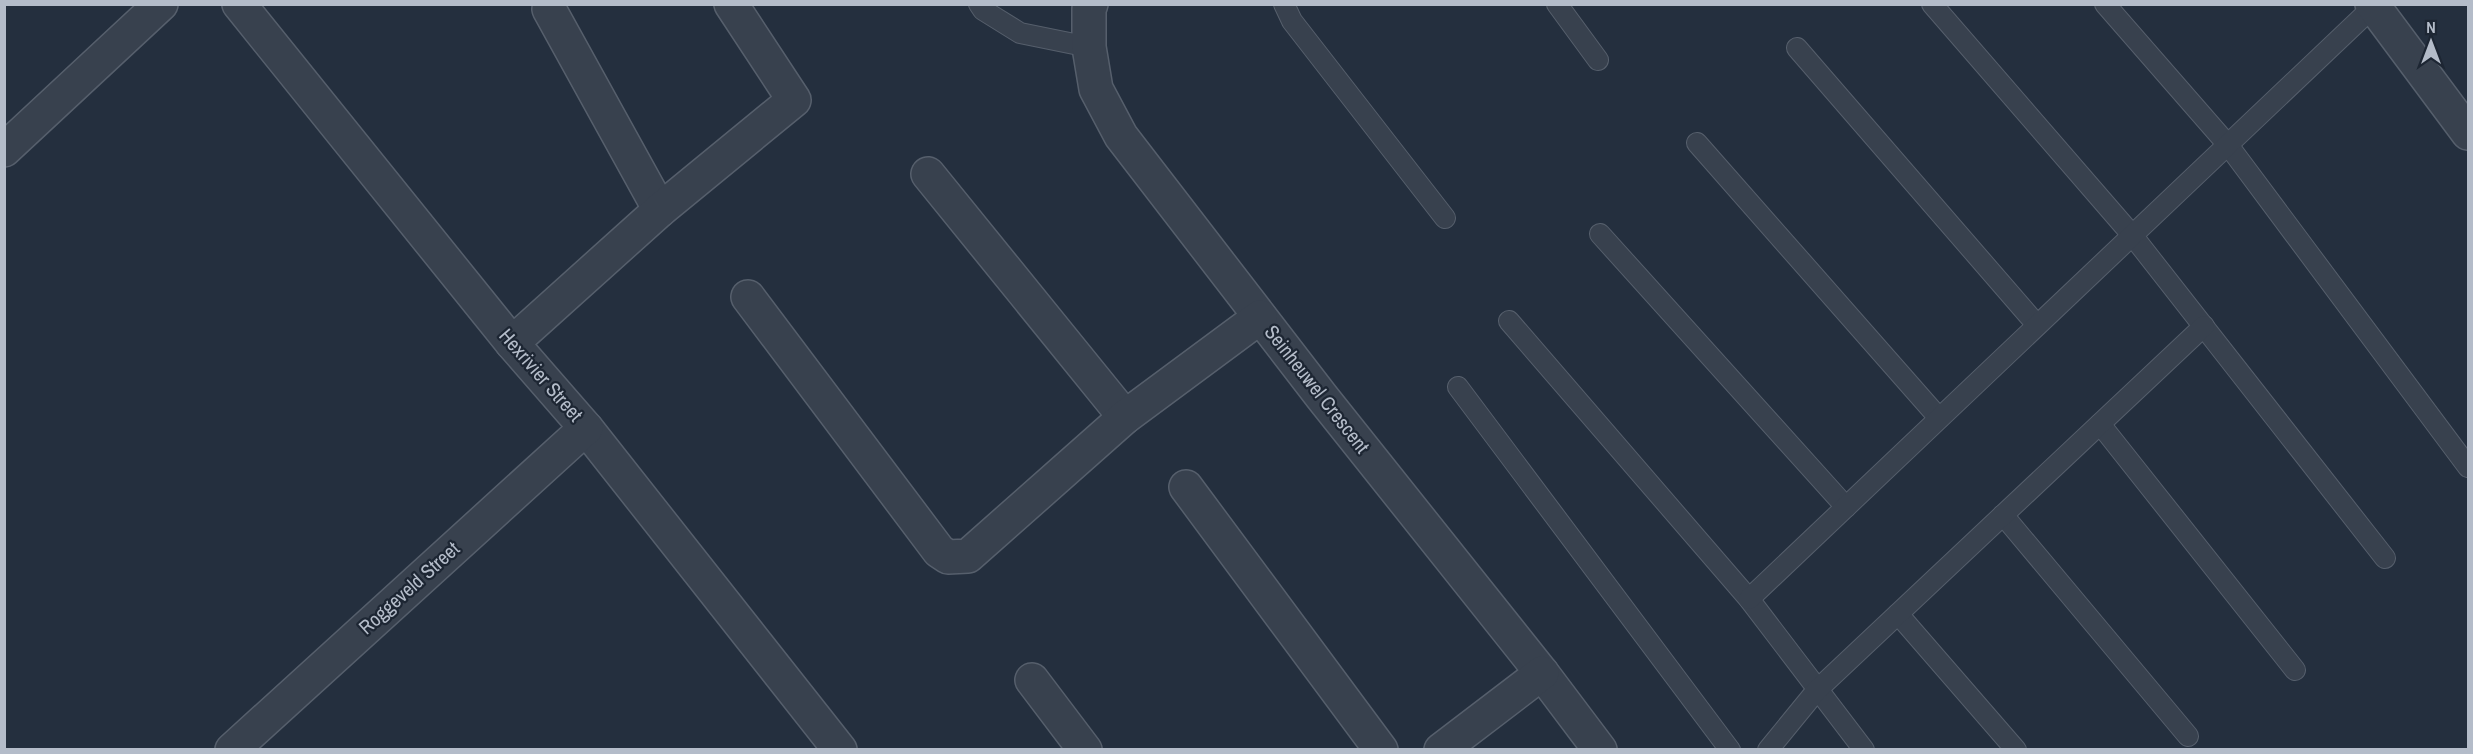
<svg xmlns="http://www.w3.org/2000/svg" width="2473" height="754" font-family="'Archivo Narrow',sans-serif">
<rect width="100%" height="100%" fill="#242f3e"/>
<g fill="none" stroke-linecap="round" stroke-linejoin="round">
<g stroke="#565f6c" stroke-width="22">
<g id="service">
<polyline points="979,4 983,10 1020,33 1089,47"/>
<polyline points="1284,4 1292,21 1445,218"/>
<polyline points="1557,4 1598,60"/>
<polyline points="1932,4 2132,235 2385,558"/>
<polyline points="2105,4 2228,145 2468,467"/>
<polyline points="1797,48 2037,325"/>
<polyline points="1697,143 1939,418"/>
<polyline points="1600,234 1846,507"/>
<polyline points="1509,321 1749,599 1864,750"/>
<polyline points="1458,387 1730,750"/>
<polyline points="2100,424 2295,670"/>
<polyline points="2003,515 2188,736"/>
<polyline points="1749,599 2373,7"/>
<polyline points="1898,614 2016,750"/>
<polyline points="1768,750 1817,690 2204,326"/>
</g>
</g>
<g stroke="#565f6c" stroke-width="36">
<g id="minor">
<polyline points="239,4 512,343 586,428 840,750"/>
<polyline points="1091,4 1089,9 1089,47 1096,89 1121,136 1322,397 1542,673 1600,750"/>
<polyline points="2372,4 2468,133"/>
<polyline points="549,9 660,210"/>
<polyline points="928,174 1125,417"/>
<polyline points="748,297 939,551 948,557 968,556 1125,417 1260,317"/>
<polyline points="512,343 660,210 794,100 731,4"/>
<polyline points="1186,487 1381,750"/>
<polyline points="1032,680 1085,750"/>
<polyline points="232,750 586,428"/>
<polyline points="1441,750 1542,673"/>
</g>
</g>
<g stroke="#565f6c" stroke-width="36">
<polyline id="tertiary" points="4,150 161,4"/>
</g>
<use href="#service" stroke="#38414e" stroke-width="20"/>
<use href="#minor" stroke="#38414e" stroke-width="33"/>
<use href="#tertiary" stroke="#38414e" stroke-width="33"/>
</g>
<g text-anchor="middle" stroke-width="4.5" stroke-linejoin="round" paint-order="stroke">
<g font-size="20" fill="#b4bcc9" stroke="#1d2633">
<text transform="translate(541 375) rotate(49)" y="7">Hexrivier Street</text>
<text transform="translate(1317 389) rotate(52)" y="7">Seinheuwel Crescent</text>
<text transform="translate(409 588) rotate(-42)" y="7">Roggeveld Street</text>
</g>
</g>
<rect width="2473" height="754" fill="none" stroke="#b4bcc9" stroke-width="12"/>
<g transform="translate(2431 42)" stroke="#1d2633" stroke-width="4.5" paint-order="stroke">
<path d="M0-4.5L10 22L0 15L-10 22Z" fill="#b4bcc9"/>
<text y="-9" font-size="16" font-weight="bold" text-anchor="middle" fill="#b4bcc9">N</text>
</g>
</svg>
